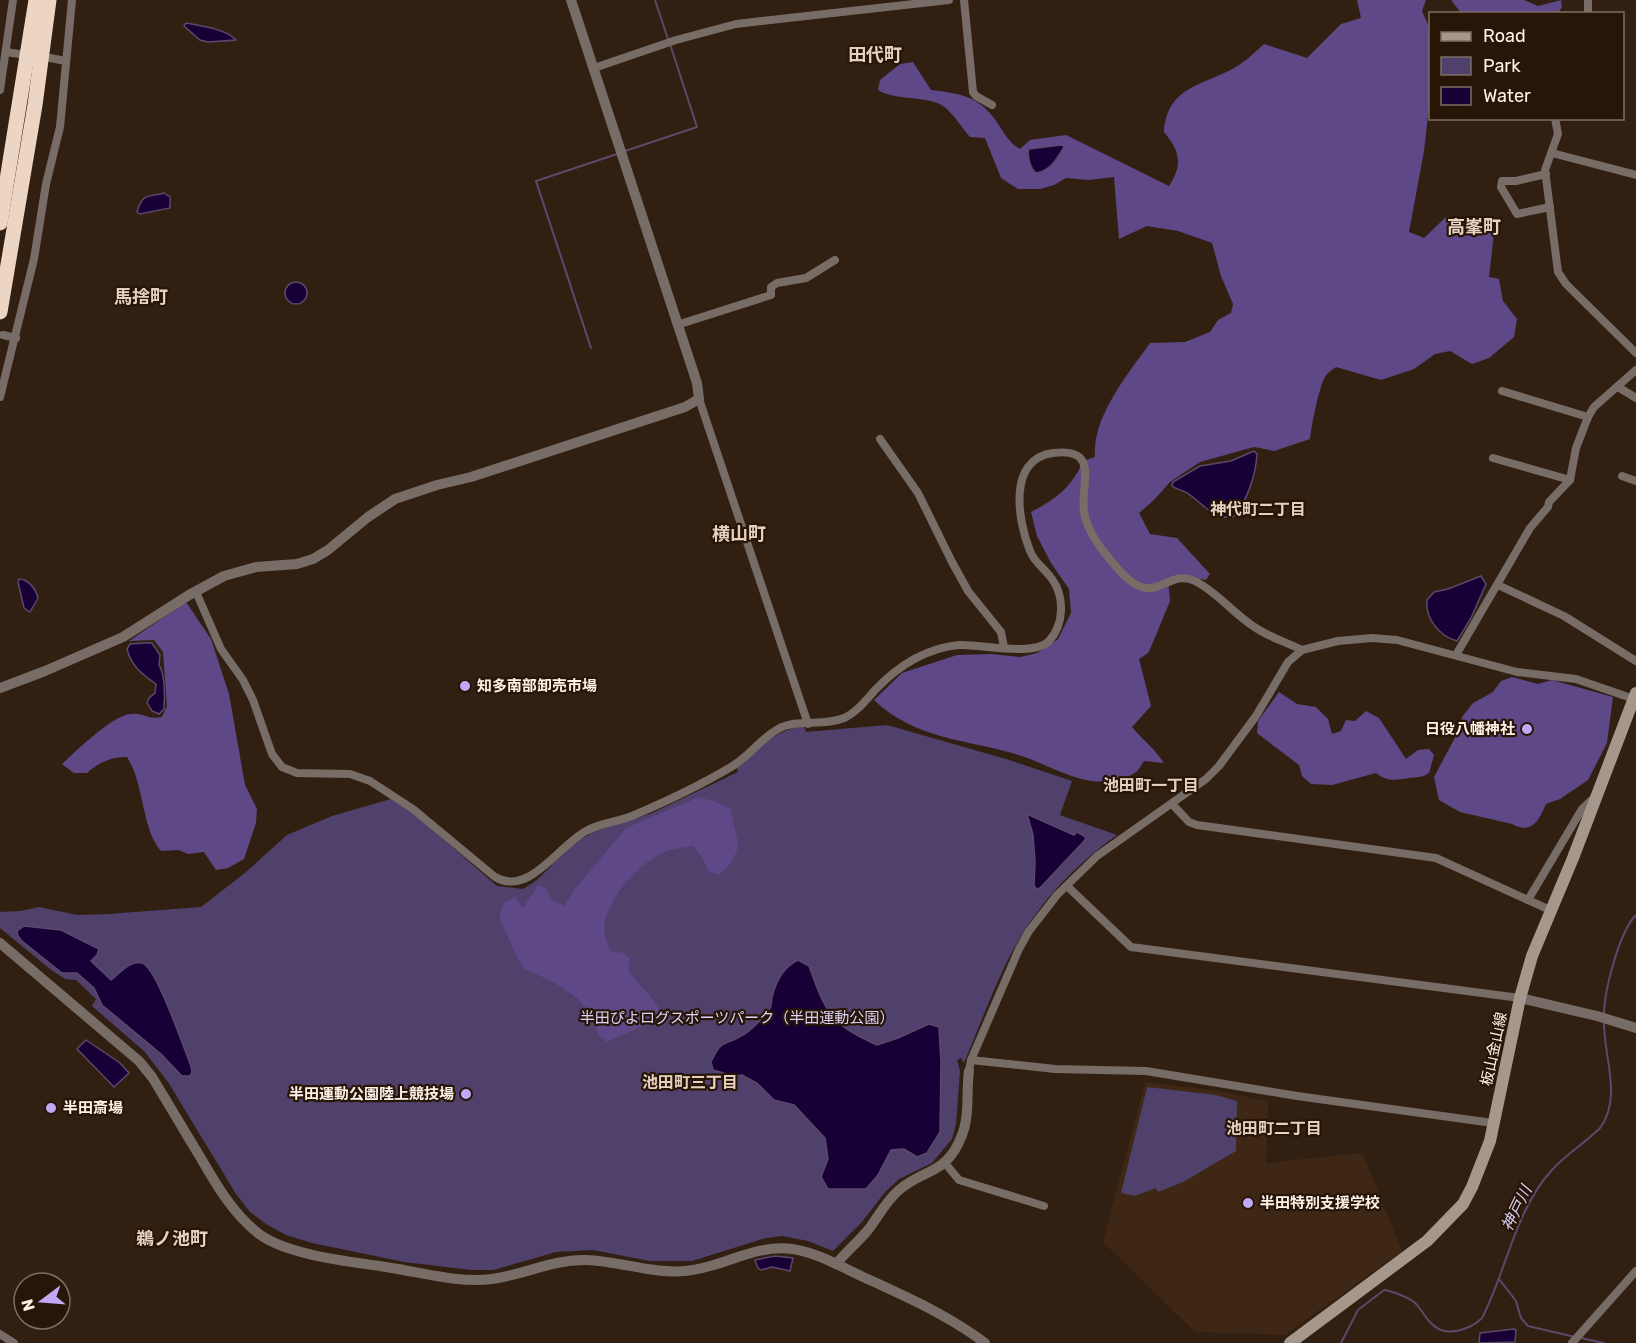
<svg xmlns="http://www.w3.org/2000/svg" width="1636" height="1343" font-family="Rubik,'Noto Sans JP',sans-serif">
<rect width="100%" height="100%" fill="#312012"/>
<polygon fill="#3e2714" points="1145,1082 1217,1091 1268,1101 1266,1163 1362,1153 1402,1251 1285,1335 1195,1332 1103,1242"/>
<g fill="#4f416b">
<path d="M887 725 1006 759 1072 781 1060 815 1117 835C1086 857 1055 886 1033 918 1003 959 984 1016 964 1063L961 1058 957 1060 960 1071 956 1124 952 1139 932 1163 899 1179 885 1192 862 1222 833 1251 808 1241 782 1236 766 1238 692 1261H650L593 1250 556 1252 493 1270H472L404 1262 312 1243 286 1235 266 1224 250 1212 236 1194 168 1082 144 1051 92 1006 96 999 76 980 65 979 50 969 0 928V912L20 911 39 907 77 915 108 914 201 907 246 872 287 835 332 816 391 799 412 812 497 886 523 889 537 880 575 842 596 831 650 814 738 772 736 766C757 748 775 730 804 726L806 732Z"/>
<polygon points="1147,1087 1216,1095 1237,1101 1236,1151 1183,1182 1158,1192 1156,1188 1134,1196 1121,1193"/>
</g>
<g fill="#5e4888">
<path d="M1357 0H1426L1422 11 1430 29V98L1424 151 1409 232 1424 238 1446 217 1494 233 1489 277 1499 279 1503 301 1517 319 1514 337 1489 358 1472 364 1450 351 1435 354 1414 369 1381 380 1336 367C1332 370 1327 373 1325 377 1319 387 1311 427 1310 439L1274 451 1254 447 1200 462 1170 482 1154 500 1139 513 1150 534 1177 538 1210 574 1206 580 1187 576 1168 579 1170 601 1151 647 1148 653 1139 659 1151 706 1132 727C1142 739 1155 749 1164 763L1144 761C1141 765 1139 770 1136 772 1126 780 1103 783 1091 781 1067 777 1045 764 1022 756 969 739 917 741 874 700L902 673 957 655 991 654 1020 657 1037 653 1058 639 1071 613 1069 589 1051 563 1037 536 1031 512C1056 499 1072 487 1083 461L1095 457C1092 417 1128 374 1150 343L1185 342 1210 332 1218 320 1231 313 1233 304 1221 276 1212 243 1178 231 1147 226 1119 239 1114 177 1088 180 1066 178 1054 185 1040 189H1018L1001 178 985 138 970 137C961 127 950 107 937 103 918 96 895 100 878 90L880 80 900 64 913 62 931 90C955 93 977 95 993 117 1003 129 1006 141 1020 149L1030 140 1066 135 1169 186C1183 165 1180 151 1164 132 1167 85 1205 86 1239 65 1248 59 1256 51 1264 44L1307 58 1341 24 1361 18Z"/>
<polygon points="1451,0 1524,0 1538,6 1561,0 1562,7 1558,13 1461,13"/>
<path d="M186 602 211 639 229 694 245 785 257 809 256 823 244 859 228 868 216 870 204 852 188 854 179 850 161 851C141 828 145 785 127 757 112 756 98 763 87 773H74L62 764C76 751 112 716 130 714 144 712 147 720 162 717L167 706 163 652 154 640 129 641Z"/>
<path d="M1512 677 1538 684 1552 680 1613 697 1607 743 1588 780 1560 799 1546 804C1539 820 1532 835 1512 824L1460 812 1439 800 1434 777 1458 732 1462 717 1473 703 1493 692 1501 681Z"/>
<path d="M1279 692 1297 704 1316 707 1328 719 1332 734 1341 731 1346 720 1355 721 1366 711 1379 718 1406 759 1418 750 1429 749 1434 755 1429 773C1422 778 1417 777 1409 778 1395 780 1388 782 1376 773L1332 785 1311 784 1302 776 1299 765 1257 733 1258 721Z"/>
<path d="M699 797 716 802 731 809C732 820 737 834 738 843 738 855 727 870 718 875L708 871 703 858 693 846C686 847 677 848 670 850 642 859 606 898 604 928 604 935 608 944 610 951L624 953 629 958V972L660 1008 655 1023 644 1025 607 1042 598 1034 591 1014 577 998 553 982 525 969 518 959 499 917 504 903 515 897 523 908 538 885 545 888 553 901 564 906 575 889 626 828Z"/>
</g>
<g fill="#170035" stroke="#5c486b" stroke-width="1.5">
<path d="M186 23C201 26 226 29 236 40L208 42 200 40 184 26Z"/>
<path d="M1062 145 1064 147C1057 159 1050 171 1036 173 1030 168 1029 160 1028 152L1029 149Z"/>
<path d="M164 193 170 197V208L140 214 137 212C143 192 147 198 164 193Z"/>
<circle cx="296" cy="293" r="11"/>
<path d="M1254 451 1257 454C1256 474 1247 502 1233 517 1214 520 1203 504 1190 495 1184 490 1177 490 1172 486L1173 482 1200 466 1231 461Z"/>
<path d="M1481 576 1486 584 1471 618 1457 641C1439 636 1425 618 1427 600L1434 592 1448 589Z"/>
<path d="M19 579C28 579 36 589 38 598L30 612 24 608 18 582Z"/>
<path d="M144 643H152L160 655 159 665C165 674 165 697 164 709L159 714 152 711 147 703 149 698 155 693 156 684C143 675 131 666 127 649L130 644Z"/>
<polygon points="1027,814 1074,835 1077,832 1084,836 1086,839 1040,888 1037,889 1034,886 1035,861 1033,835"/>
<path d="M24 926 61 930 99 949 97 955 91 961 111 980C119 974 130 960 142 963 156 966 184 1049 191 1066L192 1072 190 1076H182L161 1054 102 1005 94 988 77 973H62L22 941 18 936 17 931Z"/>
<path d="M798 960 809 966C826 1013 830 1024 877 1045L898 1038 929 1024 939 1027 941 1062 940 1132 927 1153 917 1157 904 1149 891 1150 878 1175 866 1189H828L821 1177 828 1159 825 1138 794 1105 774 1100 757 1083 742 1075 734 1076 713 1070 711 1062C722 1038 723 1047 741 1036 750 1032 763 1018 769 1010 772 1007 771 1002 772 997 776 981 783 967 798 960Z"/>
<polygon points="86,1040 120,1063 129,1073 114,1087 77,1049"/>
<polygon points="775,1256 793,1258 790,1271 772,1267 761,1270 758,1268 755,1260"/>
<polygon points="1514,1329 1516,1330 1515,1342 1479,1343 1480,1333"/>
</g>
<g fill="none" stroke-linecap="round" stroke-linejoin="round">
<g stroke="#5c486b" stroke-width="2">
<polyline points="655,0 668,39"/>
<polyline points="625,151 697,127 670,44"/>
<polyline points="591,348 536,181 617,154"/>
<path d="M1604 1016C1604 991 1619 932 1636 915"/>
<polyline points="1499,1279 1516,1301 1521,1318 1528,1326 1575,1337"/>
<polyline points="1581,1338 1604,1343"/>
<path d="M1341 1343 1358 1310 1384 1290C1392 1291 1407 1297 1414 1302 1421 1308 1425 1318 1432 1324 1445 1338 1470 1330 1482 1318 1506 1272 1515 1211 1551 1171 1565 1155 1585 1143 1600 1128 1623 1097 1603 1056 1604 1021"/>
</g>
<g stroke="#776d66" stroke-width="8">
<polyline points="964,0 973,92 976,96 992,105"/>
<polyline points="1588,14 1588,0"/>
<polyline points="6,52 19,54"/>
<polyline points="50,58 66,61"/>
<polyline points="594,68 676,40 736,24 949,0"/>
<polyline points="0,90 13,0"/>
<polyline points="1555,118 1558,134 1545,170 1558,272 1566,284 1636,353"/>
<polyline points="1552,153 1636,175"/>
<polyline points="1546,174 1516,181 1502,181 1501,187 1517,214 1550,207"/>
<polyline points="677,325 771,295 771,287 777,283 806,278 835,260"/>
<polyline points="3,335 16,338"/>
<polyline points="1618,387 1636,398"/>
<polyline points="1502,391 1588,417"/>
<polyline points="0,397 34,259 46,184 60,127 72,0"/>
<polyline points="699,399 808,724"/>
<polyline points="880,439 918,493 952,562 968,591 1001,632 1004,647"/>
<polyline points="1493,458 1570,480"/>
<polyline points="1622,476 1636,481"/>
<polyline points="1498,585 1564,616 1636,661"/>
<path d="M196 592 221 649 243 680 253 700 272 754 282 767 297 773 350 774 370 781 413 809 495 877C529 897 558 846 586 831 600 823 617 822 632 816 665 802 699 786 731 767 749 757 760 739 778 729 797 718 823 727 844 718 856 713 866 700 875 690 898 666 926 648 959 645 981 644 1034 657 1049 641 1064 625 1065 597 1052 579 1045 569 1034 562 1030 551 1018 521 1007 459 1053 453 1101 447 1080 484 1084 512 1087 533 1105 554 1118 569 1156 612 1165 567 1195 581 1217 592 1233 613 1253 626 1268 637 1286 642 1302 650"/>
<polyline points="1456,655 1530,528 1548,507 1549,502 1570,480 1576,448 1588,417 1594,407 1636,370"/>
<polyline points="1172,804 1189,822 1197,825 1436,858 1550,910"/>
<polyline points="1067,886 1131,947 1520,998"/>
<polyline points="1528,900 1582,809 1595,797"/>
<polyline points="971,1060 1055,1069 1146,1071 1297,1096 1493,1123"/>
<polyline points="969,1071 971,1060 1019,949 1029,931 1057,895 1097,856 1206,779 1219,766 1256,716 1288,662 1302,650 1338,641 1372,638 1397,640 1517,672 1576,679 1634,699"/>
<polyline points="945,1163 959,1180 1044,1206"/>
<polyline points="0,1334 14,1343"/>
<polyline points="1572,1343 1636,1271"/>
</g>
<g stroke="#776d66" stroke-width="10">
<polyline points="0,688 45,671 123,637 189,595 224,576 256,567 297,564 313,559 328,550 368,517 395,499 437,485 471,477 685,407 699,399 697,383 571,0"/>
<path d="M0 943 139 1061 152 1077C168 1103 183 1129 199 1155 216 1184 232 1213 259 1234 290 1257 359 1262 398 1269 428 1274 461 1283 492 1279 524 1275 553 1259 586 1260 619 1261 652 1274 685 1271 722 1268 754 1244 792 1249 815 1252 838 1265 859 1275 902 1295 947 1314 985 1343"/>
<polyline points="1520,998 1597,1016 1636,1028"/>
<path d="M836 1264C846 1252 858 1242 868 1230 878 1217 886 1201 899 1190 925 1168 947 1175 962 1135 970 1115 966 1091 969 1071"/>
</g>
<polyline stroke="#a6978c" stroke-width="12" points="1290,1343 1427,1241 1463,1204 1472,1187 1490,1141 1520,998 1532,956 1573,858 1636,693"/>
<g stroke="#edd5c3" stroke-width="15">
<polyline points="0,223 36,0"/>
<polyline points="0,312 35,105 49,0"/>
</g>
</g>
<g fill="#c0a8f4" stroke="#271608" stroke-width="2">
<circle cx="465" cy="686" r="6"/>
<circle cx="1527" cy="729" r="6"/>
<circle cx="466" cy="1094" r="6"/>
<circle cx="51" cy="1108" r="6"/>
<circle cx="1248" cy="1203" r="6"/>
</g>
<g text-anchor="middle" stroke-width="4.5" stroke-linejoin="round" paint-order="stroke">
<g font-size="15" font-weight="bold" fill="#fdf1e8" stroke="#271608" text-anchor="start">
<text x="477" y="691">知多南部卸売市場</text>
<text x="1515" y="734" text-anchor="end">日役八幡神社</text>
<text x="454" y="1099" text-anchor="end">半田運動公園陸上競技場</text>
<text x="63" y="1113">半田斎場</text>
<text x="1260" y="1208">半田特別支援学校</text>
</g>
<g font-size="15" fill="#ddd2f9" stroke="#271608">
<text x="737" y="1023">半田ぴよログスポーツパーク（半田運動公園）</text>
</g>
<g font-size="15" fill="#fdf1e8" stroke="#271608">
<text transform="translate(1494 1049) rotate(-78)" y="5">板山金山線</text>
</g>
<g font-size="16" font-weight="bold" fill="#e7d0be" stroke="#271608">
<text x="1258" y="515">神代町二丁目</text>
<text x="1151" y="791">池田町一丁目</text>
<text x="690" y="1088">池田町三丁目</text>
<text x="1274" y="1134">池田町二丁目</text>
</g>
<g font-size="16" font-style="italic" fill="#d8cef4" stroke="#271608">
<text transform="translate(1516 1208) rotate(-64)" y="6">神戸川</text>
</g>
<g font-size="18" font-weight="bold" fill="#e7d0be" stroke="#271608">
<text x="875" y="61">田代町</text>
<text x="1474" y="233">高峯町</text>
<text x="141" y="303">馬捨町</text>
<text x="739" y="540">横山町</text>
<text x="172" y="1245">鵜ノ池町</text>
</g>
</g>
<rect x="1429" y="12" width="195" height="108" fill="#271608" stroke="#7d6e62" stroke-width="1.5"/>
<rect x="1441" y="32" width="30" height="9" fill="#a6978c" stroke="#7d6e62" stroke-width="1.5"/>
<text x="1483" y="42" font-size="18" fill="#fdf1e8">Road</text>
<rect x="1441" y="57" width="30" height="18" fill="#4f416b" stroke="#7d6e62" stroke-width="1.5"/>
<text x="1483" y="72" font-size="18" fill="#fdf1e8">Park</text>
<rect x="1441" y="87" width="30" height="18" fill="#170035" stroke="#7d6e62" stroke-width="1.5"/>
<text x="1483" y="102" font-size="18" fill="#fdf1e8">Water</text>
<g transform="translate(42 1301) rotate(254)"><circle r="28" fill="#271608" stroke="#7d6e62" stroke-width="1.5"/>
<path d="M0-4.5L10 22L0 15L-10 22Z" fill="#c0a8f4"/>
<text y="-9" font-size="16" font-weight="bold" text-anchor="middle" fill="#fdf1e8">N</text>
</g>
</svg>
